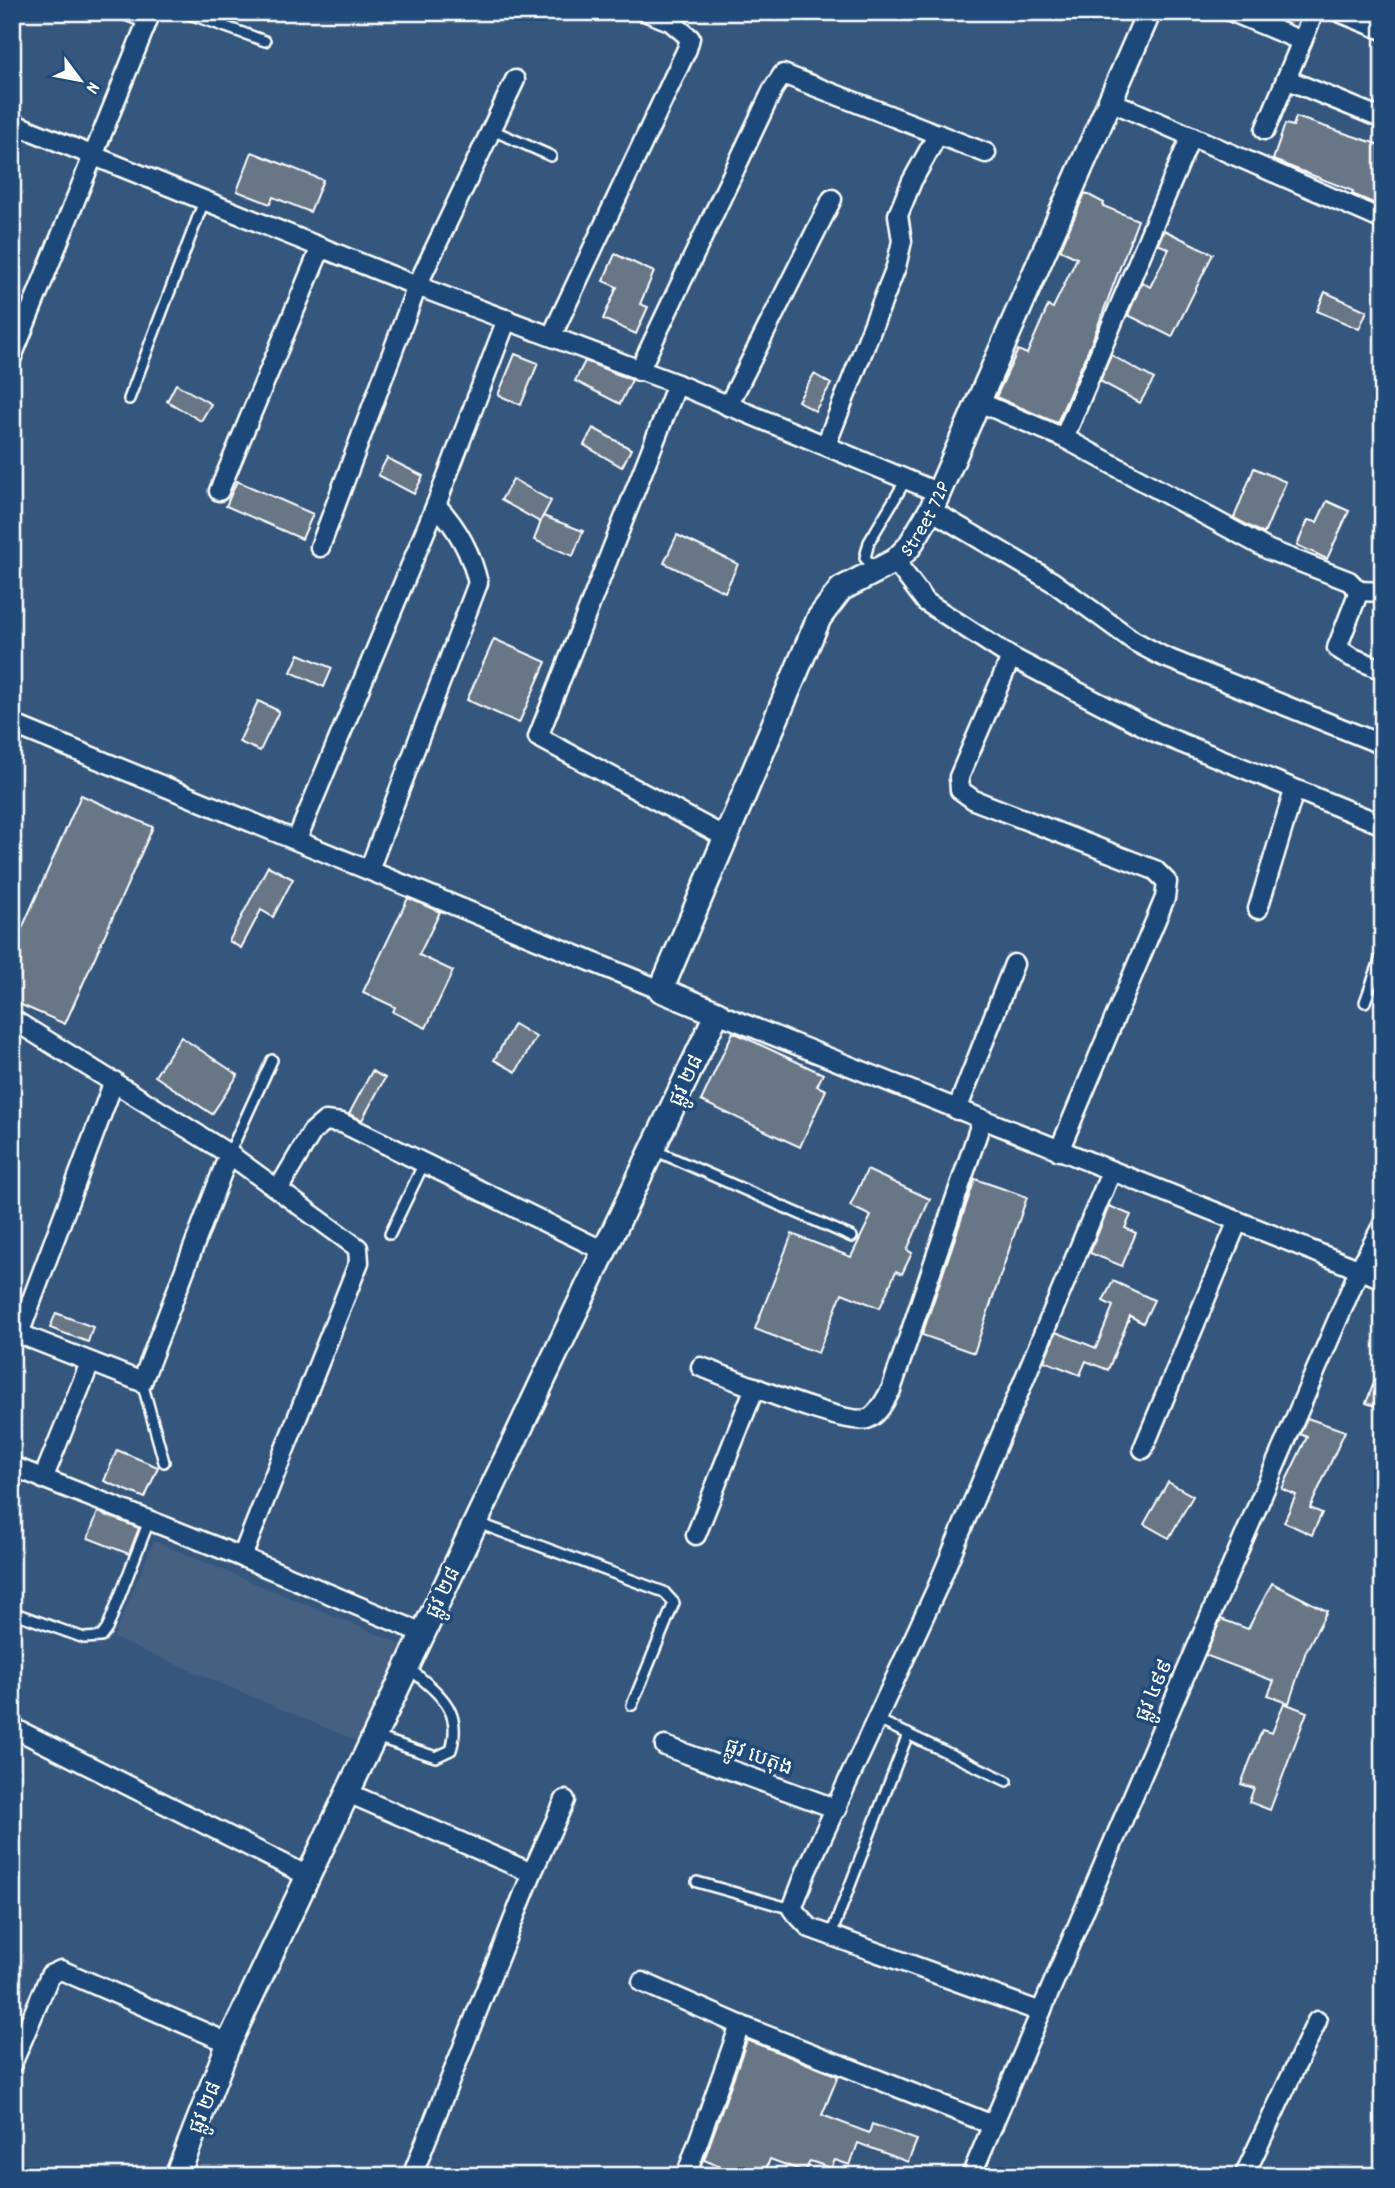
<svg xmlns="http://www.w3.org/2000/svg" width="1395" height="2188" font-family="Dekko,'Noto Sans Khmer',sans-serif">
<rect width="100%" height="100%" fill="#35577e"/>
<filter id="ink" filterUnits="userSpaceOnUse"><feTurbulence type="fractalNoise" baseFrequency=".0143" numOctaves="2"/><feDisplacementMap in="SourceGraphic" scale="14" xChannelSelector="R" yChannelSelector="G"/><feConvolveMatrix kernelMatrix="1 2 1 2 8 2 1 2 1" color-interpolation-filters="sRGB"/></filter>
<g filter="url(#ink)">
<polygon fill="#446080" points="154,1541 403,1645 357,1741 113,1638"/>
<g fill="#677686" stroke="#fff" stroke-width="2">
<polygon points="1296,117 1383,146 1383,207 1352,194 1353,191 1273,160 1285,124 1293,126"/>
<polygon points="252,152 323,180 310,212 273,197 270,204 237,191"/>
<polygon points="1085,193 1104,203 1103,206 1138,220 1091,344 1057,423 996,397 1018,350 1027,354 1048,306 1053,308 1077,258 1060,250"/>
<polygon points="1164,230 1213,254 1172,337 1128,315 1142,282 1150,287 1169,249 1158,244"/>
<polygon points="615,254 654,272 640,304 648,307 636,334 603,319 617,287 603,281"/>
<polygon points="1325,292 1367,311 1359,329 1317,311"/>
<polygon points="515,354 538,363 521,405 498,395"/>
<polygon points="1111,355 1154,379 1140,403 1100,381"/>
<polygon points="585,361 632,380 620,404 575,381"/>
<polygon points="814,374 831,384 815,411 798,401"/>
<polygon points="176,384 211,404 201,421 167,401"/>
<polygon points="593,428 631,449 622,467 584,445"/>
<polygon points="387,458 423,476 414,494 378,475"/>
<polygon points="1254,468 1286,482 1264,534 1234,518"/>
<polygon points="513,479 551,501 540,522 501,500"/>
<polygon points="237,481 313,514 302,539 226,506"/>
<polygon points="1327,501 1349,511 1327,559 1297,545 1308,520 1317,522"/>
<polygon points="543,516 583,531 573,556 534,540"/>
<polygon points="677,535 738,564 725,592 664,563"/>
<polygon points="494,639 546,662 519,723 467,700"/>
<polygon points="299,654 332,668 324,687 291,672"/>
<polygon points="258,701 279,711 260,751 239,742"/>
<polygon points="81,795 153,827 65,1024 12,1001 12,951"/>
<polygon points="268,866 293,879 273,917 261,910 241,948 229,941"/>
<polygon points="408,898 440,912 419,955 453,971 426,1028 393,1012 395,1007 363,992"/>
<polygon points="514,1024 536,1037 516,1072 494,1060"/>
<polygon points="733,1032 823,1074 817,1086 826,1090 800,1147 701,1101"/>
<polygon points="181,1037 238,1075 212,1114 155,1076"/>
<polygon points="372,1071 385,1078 362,1120 349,1114"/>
<polygon points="867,1170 930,1199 907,1250 912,1253 902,1274 896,1271 880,1308 842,1293 818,1353 755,1329 792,1234 851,1257 871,1216 850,1206"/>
<polygon points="975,1179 1027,1197 974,1353 922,1335"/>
<polygon points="1109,1206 1131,1215 1125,1228 1136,1233 1122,1266 1090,1253"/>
<polygon points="1113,1281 1154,1300 1143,1323 1130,1316 1108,1370 1086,1361 1080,1375 1044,1361 1056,1332 1096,1348 1113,1306 1103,1301"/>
<polygon points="56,1313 93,1327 88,1342 50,1328"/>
<polygon points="1382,1362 1383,1362 1383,1409 1366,1403"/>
<polygon points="1307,1418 1345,1431 1310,1508 1322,1513 1312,1535 1284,1522 1296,1495 1282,1489 1307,1437 1300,1434"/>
<polygon points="117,1450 158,1467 145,1498 104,1481"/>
<polygon points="1168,1482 1193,1496 1169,1538 1144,1524"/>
<polygon points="98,1512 139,1528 129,1554 88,1538"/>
<polygon points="1272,1583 1327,1611 1306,1651 1289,1703 1268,1695 1274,1681 1205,1655 1221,1619 1248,1629"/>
<polygon points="1284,1703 1307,1712 1270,1810 1249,1802 1254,1788 1241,1784 1262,1730 1272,1733"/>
<polygon points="747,2040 838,2076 822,2115 869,2133 872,2124 917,2140 908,2162 858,2143 850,2165 835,2160 831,2168 810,2161 805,2172 770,2159 763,2176 743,2176 704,2160"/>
</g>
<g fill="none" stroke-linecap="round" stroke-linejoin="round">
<g stroke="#fff" stroke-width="14">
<g id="service">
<polyline points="118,12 146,23"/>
<polyline points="184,12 265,41"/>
<polyline points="490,129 551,156"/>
<polyline points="129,399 204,201"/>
<polyline points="876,569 865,558 869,542 907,478"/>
<polyline points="1365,1002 1383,952"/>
<polyline points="654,1150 852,1237"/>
<polyline points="229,1154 272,1060"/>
<polyline points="390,1234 424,1163"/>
<polyline points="142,1382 164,1462"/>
<polyline points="478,1523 664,1592 674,1603 632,1705"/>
<polyline points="12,1612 84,1638 101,1637 107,1629 149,1521"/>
<polyline points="878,1720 1007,1781"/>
<path d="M376 1737 436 1757 451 1750C464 1708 436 1692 408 1667"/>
<polyline points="697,1882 792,1909"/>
<polyline points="831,1935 908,1734"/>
</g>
</g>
<g stroke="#fff" stroke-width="23">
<g id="minor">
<polyline points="1232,12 1302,41"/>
<polyline points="1339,12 1383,30"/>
<polyline points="1286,79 1383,119"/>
<polyline points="1110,101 1383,220"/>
<polyline points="12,123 417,286 677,384 939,493"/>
<polyline points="1265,130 1314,12"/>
<polyline points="552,335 687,49 690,38 670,21 647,12"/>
<polyline points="12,357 151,12"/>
<polyline points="639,371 773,89 783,74 986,153"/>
<polyline points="677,384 538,737 725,837"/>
<polyline points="979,402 1064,438 1269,550 1349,581 1359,591 1383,592"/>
<polyline points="728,406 832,199"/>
<polyline points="1064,438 1191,136"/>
<polyline points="826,445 896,267 902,241 898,215 912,181 938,134"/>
<polyline points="219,491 321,247"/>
<polyline points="931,510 1053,582 1134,641 1162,656 1383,745"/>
<polyline points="320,547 417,286 515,80"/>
<polyline points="895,561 926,602 1011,657 1157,733 1383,825"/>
<polyline points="1359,591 1337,648 1351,657 1383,670"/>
<polyline points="1011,657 959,777 960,790 974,800 1155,870 1167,882 1165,898 1059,1151"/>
<polyline points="12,724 661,990"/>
<polyline points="297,839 436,505 507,319"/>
<path d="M369 870 478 583C471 552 458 528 436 505"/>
<polyline points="1258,909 1294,791"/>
<polyline points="717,1013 1383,1279"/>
<polyline points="12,1019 229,1154 358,1248 359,1262 242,1557"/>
<polyline points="957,1110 1014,964"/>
<polyline points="279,1188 312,1132 325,1121 342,1123 604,1251"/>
<polyline points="12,1331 142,1382 229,1154"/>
<polyline points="19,1334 114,1081"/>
<path d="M701 1367C730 1377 843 1426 867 1419 879 1415 885 1399 891 1390L982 1120"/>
<polyline points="1143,1449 1237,1223"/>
<polyline points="12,1466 242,1557 422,1633"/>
<polyline points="43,1479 90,1363"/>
<polyline points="696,1535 755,1387"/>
<polyline points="12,1727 308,1876"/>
<polyline points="665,1746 837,1809"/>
<polyline points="348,1793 532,1873"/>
<polyline points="642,1982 740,2025"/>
<polyline points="1041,2012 810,1928 792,1909 806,1872 937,1588 1111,1172"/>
<polyline points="12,2064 50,1975 61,1970 229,2043"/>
<polyline points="412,2176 532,1873 565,1800"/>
<polyline points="686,2176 740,2025 993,2125"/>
<path d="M971 2176C1100 1874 1228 1571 1359 1270L1383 1224"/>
<polyline points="1244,2176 1317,2021"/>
</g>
</g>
<g stroke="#fff" stroke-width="28">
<g id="tertiary">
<path id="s1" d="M177 2176 229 2043 717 1013 661 990 819 618 841 589 895 561 909 547 931 510 1149 12"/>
</g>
</g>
<use href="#service" stroke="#1f4a7a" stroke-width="9"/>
<use href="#minor" stroke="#1f4a7a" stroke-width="18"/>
<use href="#tertiary" stroke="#1f4a7a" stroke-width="23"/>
</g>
</g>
<g text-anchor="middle" stroke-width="7" stroke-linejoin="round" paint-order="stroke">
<g font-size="21" fill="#fff" stroke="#1f4a7a">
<text dy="7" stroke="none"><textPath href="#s1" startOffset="1897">Street 72P</textPath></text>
<text transform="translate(685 1080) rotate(-65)" y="7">ផ្លូវ ២៨</text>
<text transform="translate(442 1592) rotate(-64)" y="7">ផ្លូវ ២៨</text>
<text transform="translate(1153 1690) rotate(-67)" y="7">ផ្លូវ ៤៩៩</text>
<text transform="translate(759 1756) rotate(20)" y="7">ផ្លូវ បេតុង</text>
<text transform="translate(204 2107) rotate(-68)" y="7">ផ្លូវ ២៨</text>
</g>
</g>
<rect width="1395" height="2188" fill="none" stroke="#1f4a7a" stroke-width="42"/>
<rect x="21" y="21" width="1353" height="2146" fill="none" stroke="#fff" stroke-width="2.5" filter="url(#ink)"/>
<g transform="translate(80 80) rotate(122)" stroke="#1f4a7a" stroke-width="5" paint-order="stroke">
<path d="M0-5L12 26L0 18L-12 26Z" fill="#ffffff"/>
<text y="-10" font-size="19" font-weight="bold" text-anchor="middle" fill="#ffffff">N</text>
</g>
</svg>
